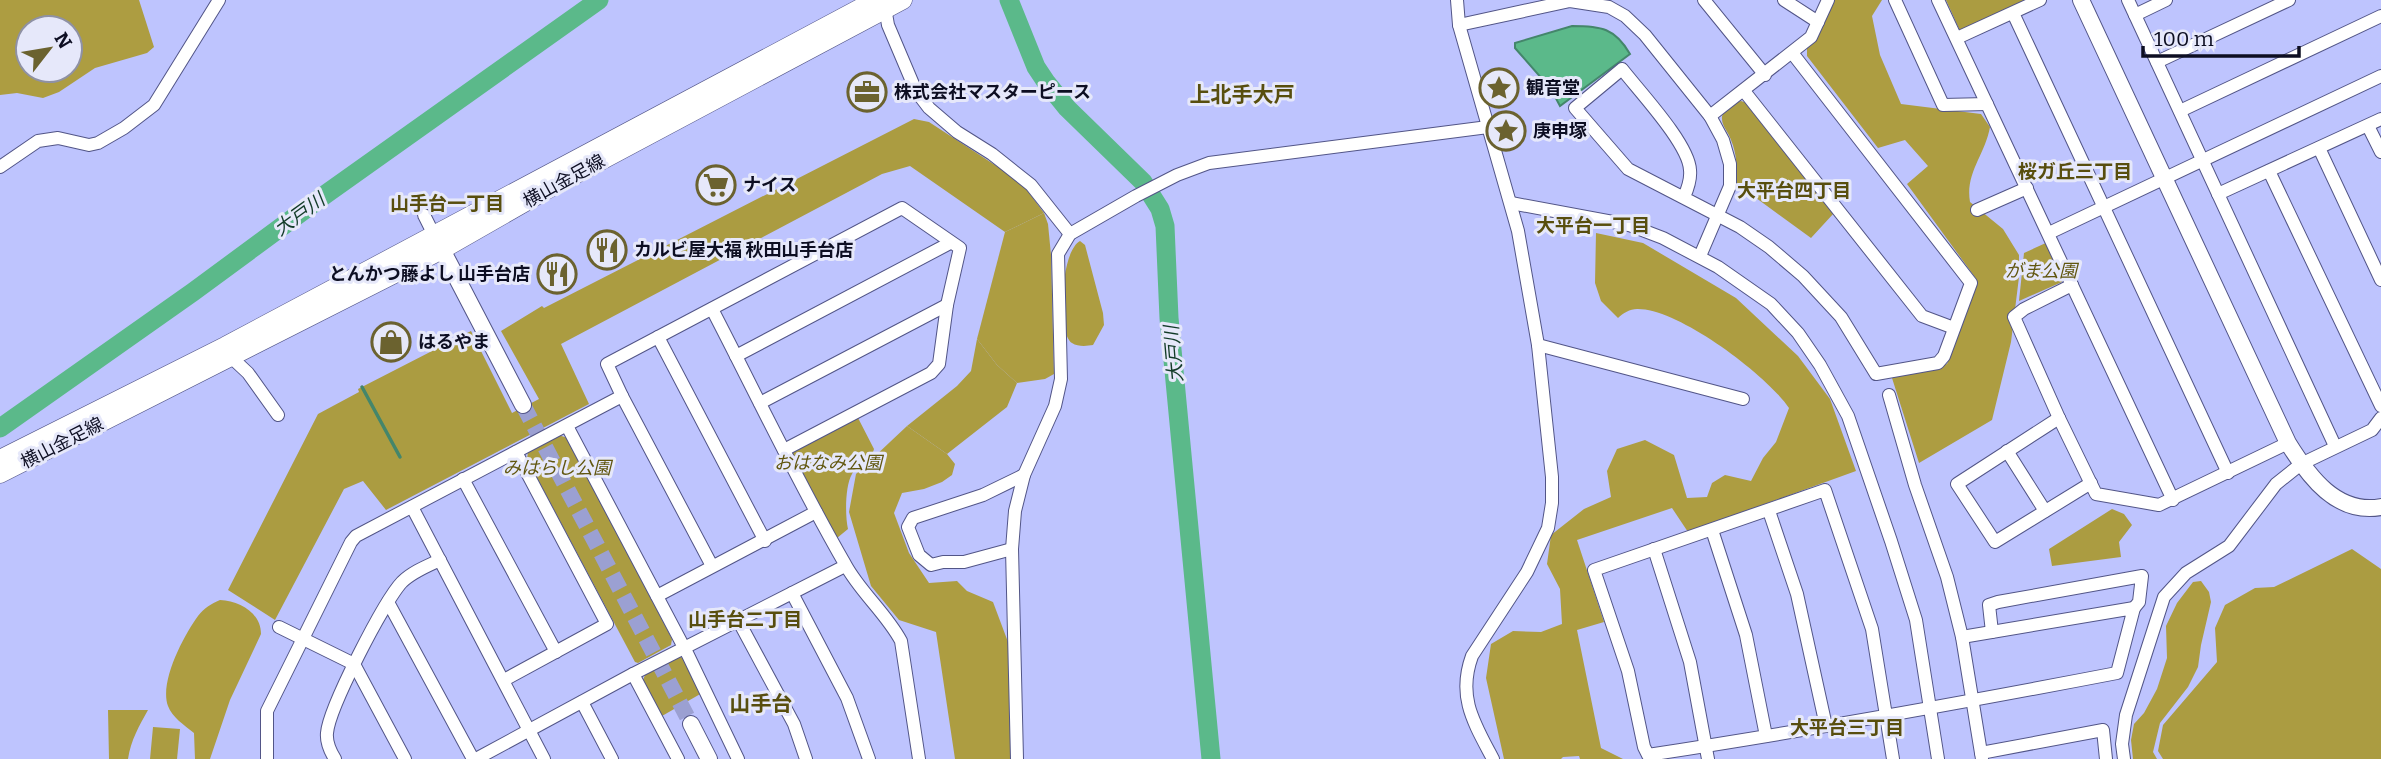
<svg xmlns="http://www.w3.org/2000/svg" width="2381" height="759" font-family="Bitter,'Noto Sans JP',serif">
<rect width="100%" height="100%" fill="#bec4fe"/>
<g fill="#ab9c41">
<polygon points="1946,0 2029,0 1960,31"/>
<path d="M1741 101 1747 103 1834 213 1811 238 1737 184C1737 169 1737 154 1731 140 1729 133 1722 126 1722 119 1721 111 1734 103 1741 101Z"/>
<polygon points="914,119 929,122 1021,182 1044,213 1005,232 910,166 882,174 561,344 589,404 386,510 363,481 344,489 275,620 228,590 318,414 359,392 358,389 471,331 512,413 539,399 501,331 542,306 544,308"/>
<polygon points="2048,242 2062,274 2062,282 2019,301 2024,253"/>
<polygon points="977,339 997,365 1017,383 1007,407 947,454 907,426 957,386 971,371"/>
<path d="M857 416 874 449C871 462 858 463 852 474 845 486 845 516 848 529L837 538 791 453Z"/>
<polygon points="558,435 568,438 672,639 671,645 638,663 635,662 527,459 528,452"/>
<polygon points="2112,509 2124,514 2132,525 2119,542 2121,557 2052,566 2049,549"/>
<polygon points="2352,549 2381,569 2381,759 2163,759 2158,751 2163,725 2217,662 2215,628 2225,605 2255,588 2274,587"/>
<polygon points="679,656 684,659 702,693 662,716 643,680 645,675"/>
<path d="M108 710H148C139 726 131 740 128 759H109Z"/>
<polygon points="153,727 180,729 177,759 150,759"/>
</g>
<g fill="#ad9d41" fill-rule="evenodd">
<path d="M0 0H139L154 47 147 53 95 68 59 92 43 98 17 93 0 95ZM28 28H70V70H28Z"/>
<path d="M1832 0H1882L1872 16 1880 55 1901 104 1981 114 1990 127C1985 155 1965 173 1970 202L2003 229 2019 255V277L2011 342 1992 420 1919 463 1892 378 1947 364 1977 280 1907 184 1928 166 1905 140 1878 148 1807 56V45Z"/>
<polygon points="1044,213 1048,224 1051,255 1054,374 1045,379 1017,383 997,365 977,339 1005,232"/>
<path d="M1596 233 1643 243 1736 298 1798 356 1830 399 1856 471 1688 532 1672 508 1577 540 1604 622 1577 630 1601 748 1623 759H1580L1579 756 1563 757 1561 759H1504L1486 678 1491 644 1513 631 1541 632 1562 624 1560 589 1547 564 1551 535 1584 509 1611 497 1607 471 1617 449 1645 440 1674 455 1687 498 1707 497 1712 483 1725 475 1751 481 1763 458 1776 442 1789 408C1767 375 1678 308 1637 309 1630 309 1623 313 1618 318L1601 301 1595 283Z"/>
<path d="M1080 241 1085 245 1103 313 1104 325 1093 345C1087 346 1078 347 1072 343 1057 334 1060 252 1080 241Z"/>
<polygon points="907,426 947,454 955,464 952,475 942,482 924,489 902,493 894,513 909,553 929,583 957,581 967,591 993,602 1008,642 1011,759 955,759 936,632 899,620 871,586 849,512 856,474"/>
<polygon points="2201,581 2209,592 2211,602 2201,645 2198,667 2188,687 2160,723 2153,752 2157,759 2133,759 2131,740 2134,724 2144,713 2157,689 2167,658 2166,626 2177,603 2193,582"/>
<path d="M220 600C240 601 261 613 261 634L230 700 210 759H195L194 733C184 725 172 717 168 706 159 682 184 635 198 616 204 608 211 604 220 600Z"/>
</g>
<path fill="#5bb98a" stroke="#44866b" stroke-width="2" d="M1572 26C1601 26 1615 28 1630 54L1560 106 1551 89 1515 48V43Z"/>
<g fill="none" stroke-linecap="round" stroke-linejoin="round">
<polyline stroke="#44866b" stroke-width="3.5" points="362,387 400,457"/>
<g stroke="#5bb98a" stroke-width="19">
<polyline points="1009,0 1036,67 1046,82 1067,108 1143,182 1160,209 1165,226 1169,318 1211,759"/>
<polyline points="0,428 193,292 326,194 599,0"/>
</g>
<polyline stroke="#9ba0d2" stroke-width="16" stroke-dasharray="16 8" stroke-linecap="butt" points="523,405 691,724"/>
<g stroke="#525587" stroke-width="14">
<g id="street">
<path d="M1457 0 1459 25 1518 231 1538 345 1552 477V503L1548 528 1527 572 1472 656C1457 697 1474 723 1493 759"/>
<polyline points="1704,0 1765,75"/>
<polyline points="1784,0 1818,22"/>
<polyline points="1895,0 1943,105 1987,104"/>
<polyline points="1938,0 2173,500"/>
<polyline points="2128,0 2335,446"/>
<polyline points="884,2 888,25 916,91 929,108 957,132 992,154 1031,185 1070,234"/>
<polyline points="2013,13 2228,473"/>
<polyline points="2135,15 2166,0"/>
<polyline points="1459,25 1570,1 1609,7 1625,16 1645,35 1710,116 1723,140 1730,164 1730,186 1700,256"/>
<polyline points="1957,38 2040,0"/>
<polyline points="2157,62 2289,0"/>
<polyline points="1744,91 1922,316 1954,328"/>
<polyline points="2180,111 2381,16"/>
<polyline points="1710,116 1811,37 1828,0"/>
<polyline points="2368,126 2381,152"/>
<polyline points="2319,148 2381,280"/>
<polyline points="0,167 38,141 58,138 89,145 98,143 124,128 154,105 219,0"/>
<polyline points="2269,171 2381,406"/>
<polyline points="2218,194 2381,119"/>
<path d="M1684 197C1688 188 1691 179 1690 170 1689 144 1639 91 1622 69L1575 108 1628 169 1740 227 1769 247 1803 276 1841 317 1876 374 1938 363 1944 356 1971 283 1793 54"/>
<polyline points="1511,203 1629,225 1663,238 1718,267 1771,304 1798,333 1820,365 1848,416 1891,541 1916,620 1938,759"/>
<polyline points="1977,210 2027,188"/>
<polyline points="424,215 434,235"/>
<polyline points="2049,233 2381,76"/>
<polyline points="2072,285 2024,309 2014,317 2059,418 2096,494 2159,505 2288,443"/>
<path d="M712 309C756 394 797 481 845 564 860 592 886 613 901 641L919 759"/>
<polyline points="658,337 765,541"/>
<polyline points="1538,345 1743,399"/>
<polyline points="736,356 950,243"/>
<polyline points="232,358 248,373 278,415"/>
<polyline points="1889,395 1915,485 1947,577 1962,637 1982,759"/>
<polyline points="622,396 712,566"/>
<polyline points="760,403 947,305"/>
<polyline points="2059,418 1957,484 1995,542 2091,483"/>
<polyline points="567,426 688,655 738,759"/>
<polyline points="2007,451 2045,511"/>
<polyline points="463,479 556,652"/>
<polyline points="412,507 544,759"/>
<polyline points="1769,511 1797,594 1826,726"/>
<polyline points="1712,530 1746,635 1766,736"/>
<polyline points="1012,549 964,562 943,562 931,565 919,555 908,527 913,518 983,495 1024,475"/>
<polyline points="1654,549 1690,662 1708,759"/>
<polyline points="792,593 847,698 869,759"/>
<polyline points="657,596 816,512"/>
<polyline points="388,602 473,759"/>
<polyline points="738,620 794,724 806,759"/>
<polyline points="279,627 354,664 405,759"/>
<polyline points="1992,632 1989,605 1998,602 2142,576 2139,602 2134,608"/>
<polyline points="633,674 678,759"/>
<polyline points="504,680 607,624 516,452"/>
<polyline points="582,702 612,759"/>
<polyline points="1981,753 2103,730 2106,759"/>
<polyline points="267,759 267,711 351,542 356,536 622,396 607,364 902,208 960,248 947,305 939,364 931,373 784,450"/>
<path d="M335 759C330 751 326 743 327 733 329 708 384 601 402 582 412 572 427 566 440 560"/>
<polyline points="476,759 633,674 845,566"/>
<polyline points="1017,759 1012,549 1015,511 1024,475 1055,406 1061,379 1058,254 1070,234 1136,196 1177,175 1209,163 1488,127"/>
<path d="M1893 759 1872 629 1825 490 1594 570 1628 671 1644 747 1648 755C1805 731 1961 703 2117 673L2134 608 1962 637"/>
<polyline points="2124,759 2122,744 2126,715 2164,597 2186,573 2229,546 2276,484 2301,464 2372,430 2381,418"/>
</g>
</g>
<g stroke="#525587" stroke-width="18">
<g id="secondary">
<path d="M2081 0 2288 443C2309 477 2337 515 2381 507"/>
<polyline points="437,240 523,405"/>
<polyline points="691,724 709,759"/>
</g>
</g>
<g stroke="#525587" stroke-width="19">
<g id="primary">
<polyline points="0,459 225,346 875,0"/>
<polyline points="0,474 442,250 552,187 903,0"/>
</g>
</g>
<use href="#street" stroke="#fff" stroke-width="12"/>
<use href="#secondary" stroke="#fff" stroke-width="16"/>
<use href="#primary" stroke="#fff" stroke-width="18"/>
</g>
<defs>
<g id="sight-ring" transform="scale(2.0125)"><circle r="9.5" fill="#e6e8fa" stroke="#6b622f" stroke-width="1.5"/><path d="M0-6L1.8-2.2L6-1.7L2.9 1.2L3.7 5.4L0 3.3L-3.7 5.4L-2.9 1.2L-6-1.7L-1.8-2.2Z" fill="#6b622f"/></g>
<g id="office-ring" transform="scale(2.0125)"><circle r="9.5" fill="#e6e8fa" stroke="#6b622f" stroke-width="1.5"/><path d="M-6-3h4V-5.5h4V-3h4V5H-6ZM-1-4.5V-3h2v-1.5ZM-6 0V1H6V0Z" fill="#6b622f"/></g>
<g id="supermarket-ring" transform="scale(2.0125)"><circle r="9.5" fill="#e6e8fa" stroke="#6b622f" stroke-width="1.5"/><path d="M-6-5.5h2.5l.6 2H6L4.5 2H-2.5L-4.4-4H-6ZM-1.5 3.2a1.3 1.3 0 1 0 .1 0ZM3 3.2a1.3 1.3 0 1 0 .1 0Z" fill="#6b622f"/></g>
<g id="restaurant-ring" transform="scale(2.0125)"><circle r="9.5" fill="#e6e8fa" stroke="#6b622f" stroke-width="1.5"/><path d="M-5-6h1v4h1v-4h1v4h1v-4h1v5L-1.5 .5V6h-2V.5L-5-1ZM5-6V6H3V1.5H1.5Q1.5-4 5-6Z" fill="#6b622f"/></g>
<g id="shop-ring" transform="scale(2.0125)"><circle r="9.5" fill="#e6e8fa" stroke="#6b622f" stroke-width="1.5"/><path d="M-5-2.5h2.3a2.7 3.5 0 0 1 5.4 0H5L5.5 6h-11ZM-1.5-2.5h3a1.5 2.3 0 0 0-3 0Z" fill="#6b622f"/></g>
</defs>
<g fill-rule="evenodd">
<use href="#sight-ring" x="1499" y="88"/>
<use href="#office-ring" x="867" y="92"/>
<use href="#sight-ring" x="1506" y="131"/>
<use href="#supermarket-ring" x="716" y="185"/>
<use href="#restaurant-ring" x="607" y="250"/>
<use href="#restaurant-ring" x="557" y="274"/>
<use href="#shop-ring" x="391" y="342"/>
</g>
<g text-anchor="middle" stroke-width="6" stroke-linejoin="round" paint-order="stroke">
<g font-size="18" font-weight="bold" fill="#0d0e22" stroke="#e6e8fa" text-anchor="start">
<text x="1526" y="94">観音堂</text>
<text x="894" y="98">株式会社マスターピース</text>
<text x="1533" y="137">庚申塚</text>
<text x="743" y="191">ナイス</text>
<text x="634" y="256">カルビ屋大福 秋田山手台店</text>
<text x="530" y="280" text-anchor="end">とんかつ藤よし 山手台店</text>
<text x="418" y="348">はるやま</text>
</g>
<g font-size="18" fill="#0d0e22" stroke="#e6e8fa">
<text transform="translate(564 181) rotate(-29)" y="6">横山金足線</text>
<text transform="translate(62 443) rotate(-27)" y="6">横山金足線</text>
</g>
<g font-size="18" font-style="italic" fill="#61560f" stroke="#e6e8fa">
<text x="2041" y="277">がま公園</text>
<text x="828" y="469">おはなみ公園</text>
<text x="557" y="474">みはらし公園</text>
</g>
<g font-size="19" font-weight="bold" fill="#584e0e" stroke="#e6e8fa">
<text x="2075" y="178">桜ガ丘三丁目</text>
<text x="1794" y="197">大平台四丁目</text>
<text x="447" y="210">山手台一丁目</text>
<text x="1593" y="232">大平台一丁目</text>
<text x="745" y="626">山手台二丁目</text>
<text x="1847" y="734">大平台三丁目</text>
</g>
<g font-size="19" font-style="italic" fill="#123b28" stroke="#e6e8fa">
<text transform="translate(299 214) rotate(-36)" y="7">大戸川</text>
<text transform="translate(1173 354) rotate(-95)" y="7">大戸川</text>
</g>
<g font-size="21" font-weight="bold" fill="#584e0e" stroke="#e6e8fa">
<text x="1242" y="102">上北手大戸</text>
<text x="761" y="711">山手台</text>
</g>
</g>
<g transform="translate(49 49) rotate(59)"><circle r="33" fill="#e6e8fa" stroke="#8f91a4" stroke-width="2"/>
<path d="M0-5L12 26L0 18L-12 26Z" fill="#6b622f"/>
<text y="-10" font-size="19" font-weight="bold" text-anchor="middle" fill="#0d0e22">N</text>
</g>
<path d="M2143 46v10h156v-10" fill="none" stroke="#0d0e22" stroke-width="3.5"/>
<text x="2154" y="46" font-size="21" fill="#0d0e22" stroke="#e6e8fa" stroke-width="5" paint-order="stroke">100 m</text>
</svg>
